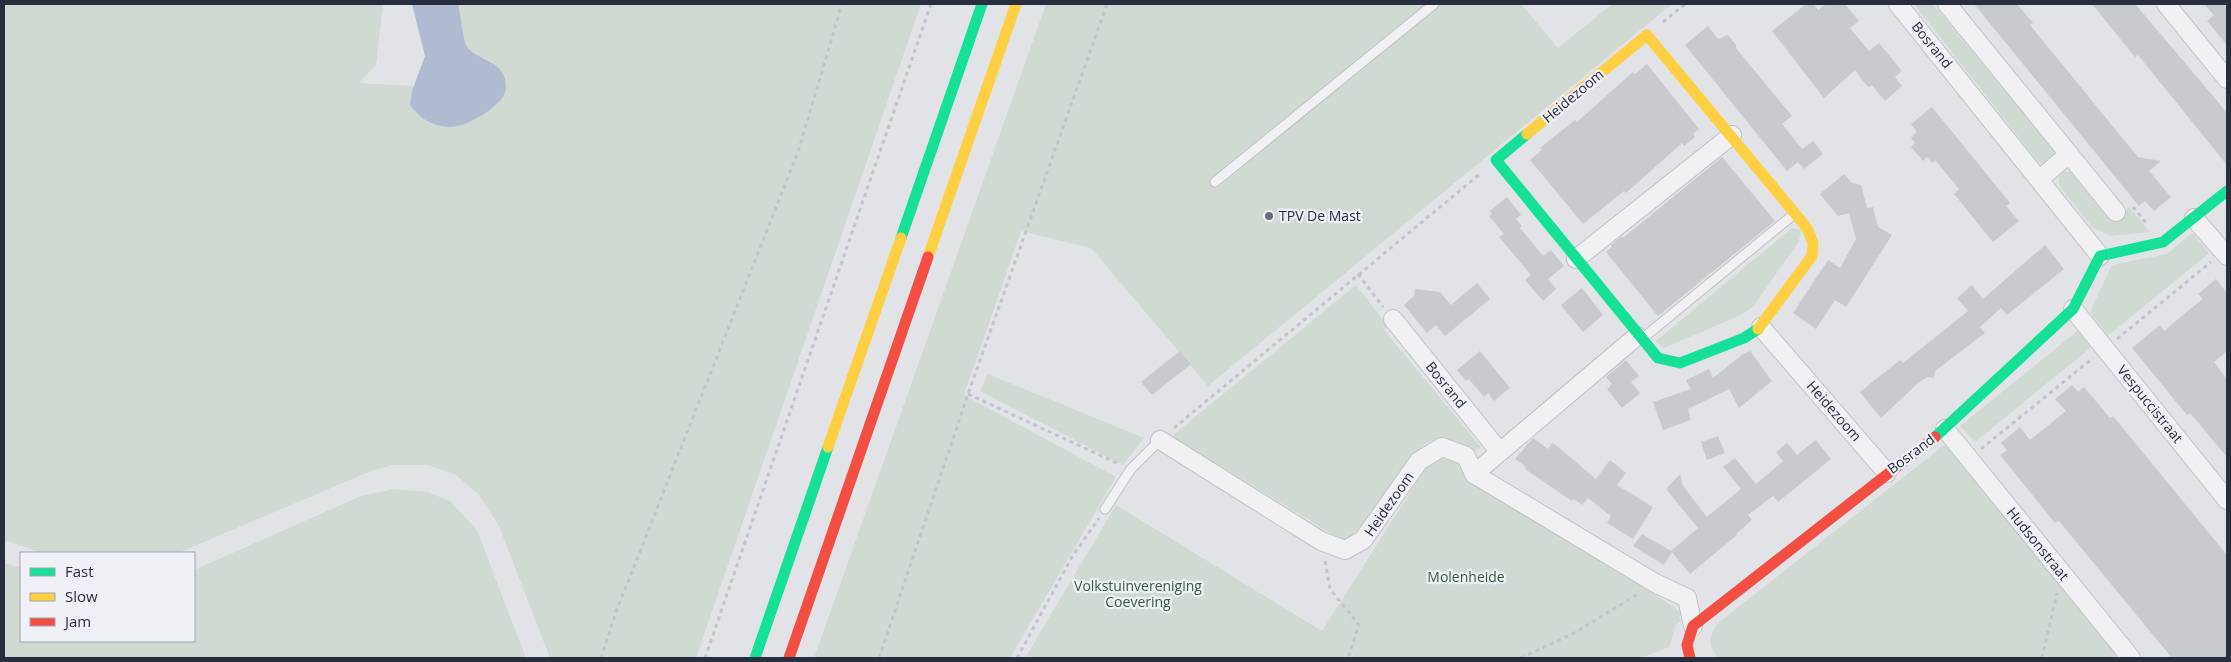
<svg xmlns="http://www.w3.org/2000/svg" width="2231" height="662" font-family="'Open Sans',sans-serif">
<rect width="100%" height="100%" fill="#e2e3e7"/>
<g fill="#d1dad2">
<path d="M4 4H383L376 65 359 83 414 86 412 91 490 61C483 57 473 53 468 48 463 42 461 14 458 4H921L696 658H550L499 526 479 495 456 475 428 465H393L371 471 178 553H42L4 540Z"/>
<polygon points="1046,4 1521,4 1558,48 1612,4 1672,4 1208,386 1091,248 1021,231 964,395 1116,477 1010,658 814,658"/>
<polygon points="1914,4 1933,4 2054,151 2054,160 2044,166 2039,163"/>
<polygon points="2063,172 2071,172 2111,221 2129,207 2150,232 2111,236 2092,227 2059,185 2059,177"/>
<polygon points="1792,228 1801,230 1799,241 1753,307 1741,315 1664,348 1656,341"/>
<polygon points="2192,233 2209,253 2108,336 2090,312 2112,265 2167,254"/>
<path d="M1356 285 1388 326 1384 330 1481 447 1475 451C1463 443 1442 435 1427 443 1411 451 1375 517 1363 536L1343 541 1172 436Z"/>
<polygon points="2081,328 2094,345 1975,442 1960,426"/>
<polygon points="988,374 1144,438 1123,465 980,391"/>
<path d="M1943 446H1950L2121 658H1718C1707 644 1709 637 1718 623Z"/>
<polygon points="1447,458 1467,465 1682,613 1679,618 1682,620 1676,625 1669,647 1641,658 1025,658 1116,505 1322,631 1430,461"/>
<polygon points="393,489 428,492 450,501 477,530 526,658 4,658 4,563 21,568 21,641 194,641 194,570 361,496"/>
</g>
<path fill="#b0bbd2" d="M412 4H458C461 14 463 43 468 48 482 62 507 62 506 88 505 106 465 128 449 127 432 126 419 118 410 105L412 91 425 56Z"/>
<g fill="#c8cace">
<polygon points="1806,4 1814,4 1818,10 1826,4 1845,4 1859,21 1850,28 1869,51 1879,43 1902,71 1895,77 1902,86 1885,101 1872,85 1868,87 1855,70 1824,98 1772,31"/>
<polygon points="1974,4 2017,4 2033,23 2030,25 2138,157 2161,161 2149,171 2171,197 2154,211 2145,201 2139,206"/>
<polygon points="2092,4 2135,4 2213,96 2227,113 2227,165 2138,55 2135,57"/>
<polygon points="2204,4 2227,4 2227,45 2207,21 2214,15"/>
<polygon points="1708,26 1718,39 1728,35 1736,45 1736,48 1792,116 1782,124 1802,149 1813,141 1823,154 1804,169 1798,162 1787,171 1685,45"/>
<polygon points="1647,64 1699,129 1693,134 1695,137 1684,146 1682,143 1626,193 1624,191 1583,224 1530,160 1542,150 1540,148 1575,120 1577,122 1633,72 1635,74"/>
<polygon points="1932,107 2010,203 2006,206 2019,221 1993,242 1954,194 1959,189 1935,160 1932,163 1927,157 1923,161 1911,147 1915,143 1911,138 1917,132 1911,124"/>
<polygon points="1722,157 1775,221 1658,316 1606,252 1612,247 1611,245 1622,236 1623,238"/>
<polygon points="1844,174 1852,183 1861,185 1867,208 1873,207 1878,227 1892,235 1846,307 1835,300 1816,329 1793,313 1828,260 1840,268 1856,239 1849,213 1838,216 1820,194"/>
<polygon points="1507,197 1521,215 1516,219 1522,226 1520,228 1543,256 1551,250 1564,266 1548,279 1556,289 1543,301 1525,280 1531,275 1499,237 1504,234 1489,216 1492,214 1490,211"/>
<polygon points="2045,245 2064,269 2007,315 2001,308 1980,327 1985,333 1935,371 1934,378 1928,377 1918,383 1881,418 1860,392 1900,360 1903,363 1968,311 1957,298 1972,285 1983,299"/>
<polygon points="2216,279 2227,293 2227,351 2214,362 2227,379 2227,457 2190,413 2187,415 2132,348 2160,325 2164,331 2189,310 2203,299 2198,294"/>
<polygon points="1477,283 1490,299 1445,336 1436,325 1427,333 1404,305 1414,296 1415,289 1440,292 1451,305"/>
<polygon points="1582,288 1603,315 1583,332 1561,305"/>
<polygon points="1180,351 1191,364 1152,395 1141,382"/>
<polygon points="1480,351 1510,388 1494,401 1488,393 1484,397 1469,379 1466,381 1457,370"/>
<polygon points="1750,351 1772,381 1739,408 1729,389 1688,409 1691,420 1663,430 1653,402 1691,389 1686,380 1709,369 1713,378 1743,354"/>
<polygon points="1626,360 1639,376 1631,382 1640,393 1622,408 1607,389 1612,384 1606,377"/>
<polygon points="2072,385 2078,392 2084,387 2110,418 2113,416 2227,555 2227,658 2172,658 2059,521 2055,523 2000,455 2007,450 2001,443 2020,427 2030,440 2066,411 2055,399"/>
<polygon points="1718,436 1725,453 1707,460 1701,442"/>
<polygon points="1533,438 1548,449 1552,443 1557,446 1596,479 1610,460 1626,473 1617,485 1653,507 1633,539 1607,523 1611,516 1588,498 1582,505 1574,499 1572,501 1525,469 1526,467 1515,459"/>
<polygon points="1816,440 1831,459 1778,502 1773,496 1748,515 1752,520 1736,534 1737,535 1690,574 1672,552 1664,565 1633,546 1642,534 1671,551 1698,528 1666,489 1680,474 1683,486 1707,517 1741,489 1723,467 1735,458 1756,484 1783,461 1776,452 1787,443 1797,455"/>
</g>
<g fill="none" stroke-linecap="round" stroke-linejoin="round">
<g stroke="#c0c1c5" stroke-width="11">
<g id="lane">
<polyline points="1215,182 1434,4"/>
<polyline points="1643,338 1793,215"/>
<polyline points="1105,509 1131,469 1160,440"/>
</g>
</g>
<g stroke="#c0c1c5" stroke-width="20">
<g id="street">
<polyline points="1898,4 2100,256"/>
<polyline points="1947,4 2116,212"/>
<polyline points="2166,4 2227,79"/>
<polyline points="2040,179 2069,154"/>
<polyline points="2194,218 2227,256"/>
<polyline points="1576,259 1732,135"/>
<polyline points="2073,309 2227,500"/>
<polyline points="1393,319 1499,451"/>
<polyline points="1761,327 1887,473"/>
<polyline points="1945,429 2131,658"/>
<polyline points="1160,440 1321,541 1345,550 1363,540 1419,461 1442,447 1466,456 1474,474 1637,336"/>
<polyline points="1474,474 1655,583 1687,598 1693,626"/>
</g>
</g>
<g stroke="#c3c4ca" stroke-width="3" stroke-dasharray="4 4" stroke-linecap="butt">
<polyline points="1663,22 1685,4"/>
<polyline points="2133,207 2148,225"/>
<polyline points="1358,274 1383,307"/>
<polyline points="2117,339 2211,262"/>
<polyline points="968,394 1119,464"/>
<polyline points="1174,428 1481,173"/>
<polyline points="1981,449 2093,358"/>
<polyline points="1325,561 1330,589 1359,625 1348,658"/>
<polyline points="601,658 616,612 798,152 842,4"/>
<polyline points="705,658 931,4"/>
<polyline points="879,658 968,394 1107,4"/>
<polyline points="1017,658 1072,557 1099,518"/>
<polyline points="1521,658 1576,632 1638,594"/>
<polyline points="2042,658 2057,593"/>
</g>
<use href="#lane" stroke="#f1f1f3" stroke-width="9"/>
<use href="#street" stroke="#f1f1f3" stroke-width="18"/>
<g stroke="#16e098" stroke-width="11">
<polyline points="1527,134 1496,160 1658,358 1680,363 1744,338 1758,329"/>
<polyline points="901,238 982,4"/>
<polyline points="1935,437 2073,309 2100,256 2163,242 2227,191"/>
<polyline points="755,658 828,447"/>
</g>
<g stroke="#ffcf43" stroke-width="11">
<polyline points="1647,35 1807,228 1813,243 1812,256 1758,329"/>
<polyline points="1527,134 1647,35"/>
<polyline points="928,257 1016,4"/>
<polyline points="828,447 901,238"/>
</g>
<g stroke="#f24e42" stroke-width="11">
<polyline points="789,658 928,257"/>
<polyline points="1690,658 1687,645 1693,626 1935,437"/>
</g>
</g>
<circle fill="#696d7a" stroke="#eff1f6" stroke-width="2" cx="1269" cy="216" r="5"/>
<g text-anchor="middle" stroke-width="4.5" stroke-linejoin="round" paint-order="stroke">
<g font-size="14" fill="#282e40" stroke="#eff1f6">
<text transform="translate(1932 45) rotate(51)" y="5">Bosrand</text>
<text transform="translate(1573 96) rotate(-40)" y="5">Heidezoom</text>
<text transform="translate(1446 385) rotate(51)" y="5">Bosrand</text>
<text transform="translate(2150 404) rotate(51)" y="5">Vespuccistraat</text>
<text transform="translate(1834 411) rotate(49)" y="5">Heidezoom</text>
<text transform="translate(1911 454) rotate(-37)" y="5">Bosrand</text>
<text transform="translate(1389 504) rotate(-55)" y="5">Heidezoom</text>
<text transform="translate(2038 544) rotate(51)" y="5">Hudsonstraat</text>
</g>
<g font-size="14" fill="#282e40" stroke="#eff1f6" text-anchor="start">
<text x="1279" y="221">TPV De Mast</text>
</g>
<g font-size="14" fill="#375c36" stroke="#eff1f6">
<text x="1466" y="582">Molenheide</text>
<text x="1138" y="591">Volkstuinvereniging<tspan x="1138" dy="16">Coevering</tspan></text>
</g>
</g>
<rect width="2231" height="662" fill="none" stroke="#282e40" stroke-width="10"/>
<rect x="20" y="552" width="175" height="90" fill="#eff1f6" stroke="#9fa3ad"/>
<rect x="30" y="568" width="25" height="8" fill="#16e098" stroke="#9fa3ad"/>
<text x="65" y="577" font-size="15" fill="#282e40">Fast</text>
<rect x="30" y="593" width="25" height="8" fill="#ffcf43" stroke="#9fa3ad"/>
<text x="65" y="602" font-size="15" fill="#282e40">Slow</text>
<rect x="30" y="618" width="25" height="8" fill="#f24e42" stroke="#9fa3ad"/>
<text x="65" y="627" font-size="15" fill="#282e40">Jam</text>
</svg>
